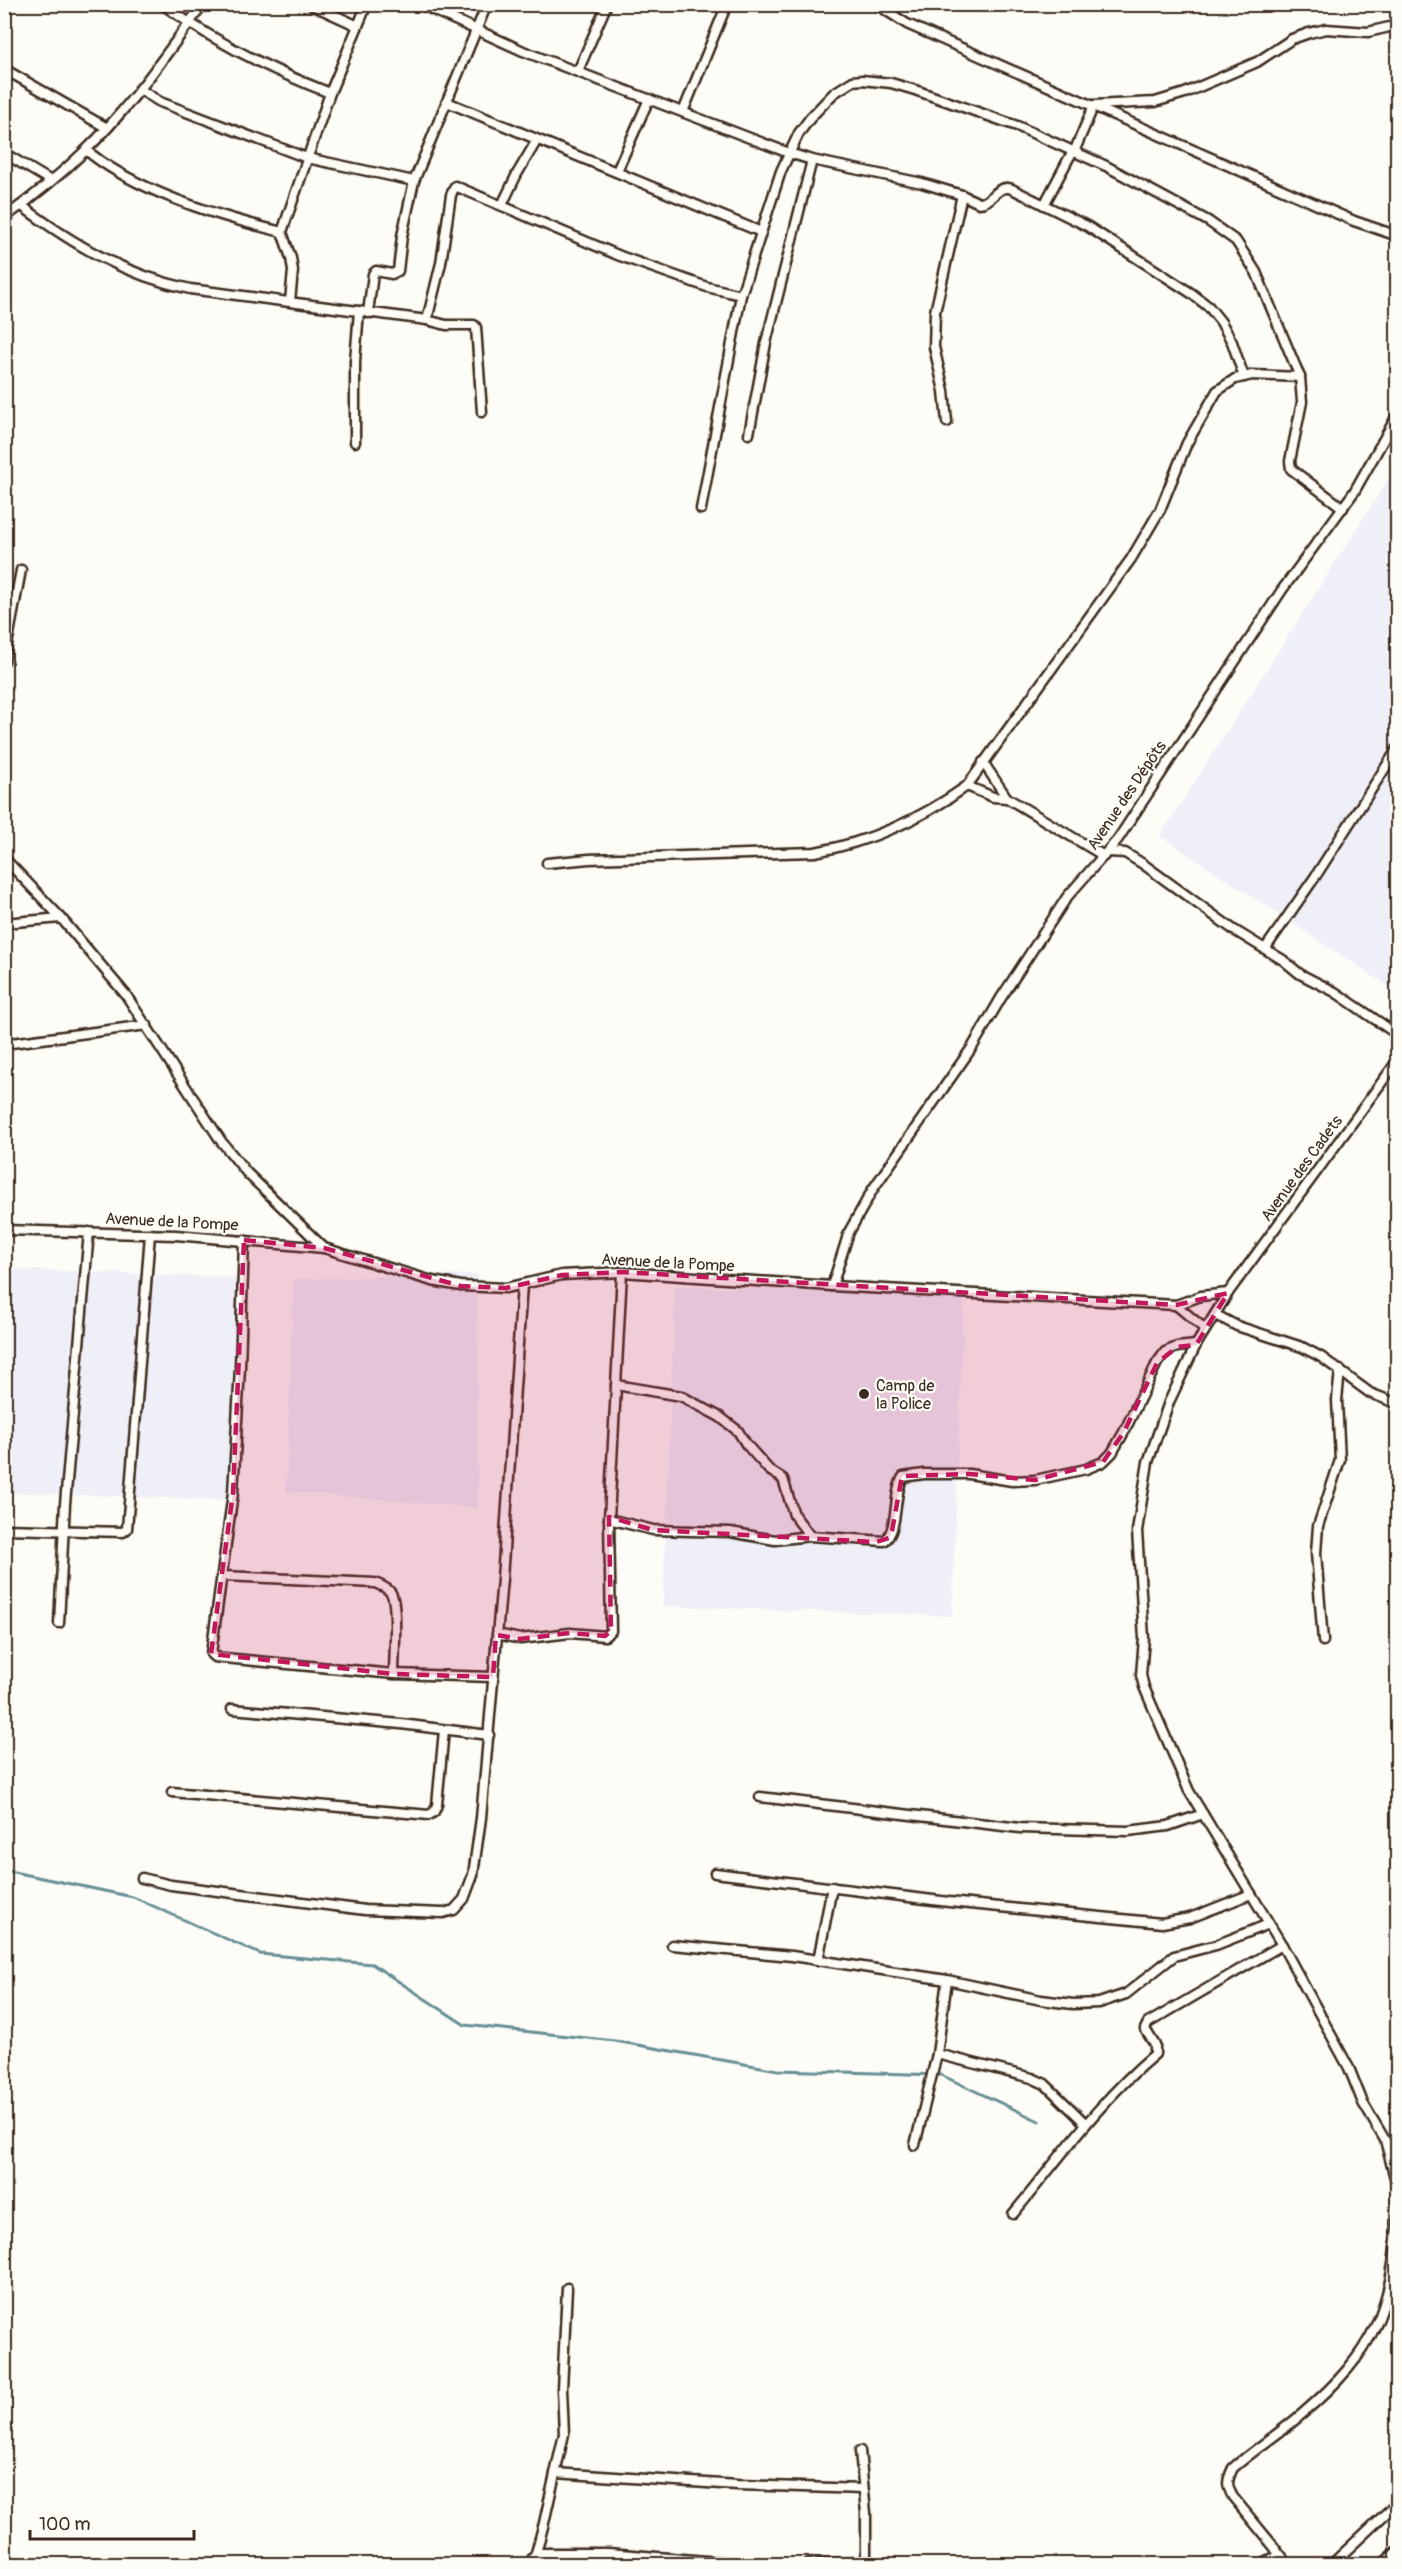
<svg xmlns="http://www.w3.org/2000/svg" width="1402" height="2569" font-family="Pangolin,sans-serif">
<rect width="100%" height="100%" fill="#fdfcf7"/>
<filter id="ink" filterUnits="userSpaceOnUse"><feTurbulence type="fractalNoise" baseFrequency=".0167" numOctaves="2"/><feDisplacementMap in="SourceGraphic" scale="12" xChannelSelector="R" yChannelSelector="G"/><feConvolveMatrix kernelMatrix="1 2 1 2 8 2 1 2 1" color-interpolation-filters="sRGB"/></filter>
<g filter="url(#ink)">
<g fill="#efeff8">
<polygon points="1397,466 1397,992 1160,836"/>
<polygon points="5,1269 249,1278 240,1501 5,1492"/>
<polygon points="477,1274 478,1508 286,1492 293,1279"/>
<polygon points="675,1286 964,1296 952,1616 663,1606"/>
</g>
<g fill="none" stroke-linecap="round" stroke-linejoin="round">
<polyline stroke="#668e94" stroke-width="3" points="4,1870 133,1897 260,1954 372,1964 465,2025 615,2041 778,2070 941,2075 1039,2121"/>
<g stroke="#3b2a1e" stroke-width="13">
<g id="street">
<path d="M162 4C214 42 271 70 330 93"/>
<polyline points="310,4 358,26"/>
<path d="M420 4 523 51 789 153 812 160 922 183 962 195 979 203C993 203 997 183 1012 189L1087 226 1191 293 1209 307 1221 322 1232 342 1244 377"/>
<polyline points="876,4 907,24 1354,221 1398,236"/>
<polyline points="4,69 107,128"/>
<polyline points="578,71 607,4"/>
<polyline points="139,89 160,102 307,158 414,181"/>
<polyline points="447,102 761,232"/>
<polyline points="683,112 727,4"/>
<path d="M86 150C135 191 221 217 282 232"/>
<polyline points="4,153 51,181"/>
<polyline points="617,171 649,99"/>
<polyline points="502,205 517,174 537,140"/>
<polyline points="1044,205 1070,156 1074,152 1094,105 1155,102 1185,93 1257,62 1292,39 1309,33 1326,29 1368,32 1398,25"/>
<path d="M22 206C74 245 125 275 190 289L427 320 446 325H474L476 327 482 412"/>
<path d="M4 218C33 197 60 175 85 151 130 108 166 54 203 4"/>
<polyline points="290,301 293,271 291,258 282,232 330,93 367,4"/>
<polyline points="368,313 373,274 376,271 392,274 398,271 402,236 414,181 487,4"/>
<polyline points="427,320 441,263 451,195 455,186 620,256 707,287 741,295"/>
<polyline points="947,422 944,391 934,347 935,312 962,195"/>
<polyline points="749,434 766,343 812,160"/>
<polyline points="355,442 355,361 359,311"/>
<polyline points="701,509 741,295 781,171 799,133 811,117 834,93 853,81 862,80 891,83 915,90 1017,126 1106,166 1208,221 1236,241 1256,272 1300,377 1302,402 1290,461 1291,469 1343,508"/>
<polyline points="4,661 21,570"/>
<polyline points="983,762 1007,798 1104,856"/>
<polyline points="967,786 993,797 1007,798"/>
<polyline points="1108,852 1125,853 1143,864 1234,930 1283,960 1300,974 1335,992 1398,1035"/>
<polyline points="4,858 61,918 126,995 221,1141 247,1173 324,1248"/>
<path d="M547 863 589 859 815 852C870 842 921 819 967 786L1131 559 1160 510 1187 443 1217 391 1235 379 1252 375 1300 377"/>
<polyline points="4,923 61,918"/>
<polyline points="1265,949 1315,877 1398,748"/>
<polyline points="4,1044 147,1025"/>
<polyline points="1398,1060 1228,1293 1196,1345 1169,1402 1148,1462 1137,1531 1144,1638 1141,1675 1144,1687 1189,1791 1282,1945 1349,2068 1363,2103 1385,2140 1395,2178 1398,2209"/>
<polyline points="4,1230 176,1235 324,1248 432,1281 461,1286 506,1288 562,1275 622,1272 832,1286 1176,1305 1201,1296 1228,1293"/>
<polyline points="244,1240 240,1368 233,1493 211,1654 214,1657 394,1674 493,1677"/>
<polyline points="832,1286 849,1232 873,1189 973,1046 1001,998 1067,897 1118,839 1282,590 1354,492 1398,414"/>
<polyline points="1176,1305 1205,1329"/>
<polyline points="1216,1315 1237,1326 1302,1347 1321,1357 1370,1393 1398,1404"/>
<polyline points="616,1385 681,1396 720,1417 738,1431 746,1444 769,1470 783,1479 794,1515 810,1536"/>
<path d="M609 1519 653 1530 730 1532 775 1540 810 1536 884 1541C899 1531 893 1493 903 1477L924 1474H969L1012 1481 1035 1480 1086 1469 1103 1462 1112 1453 1124 1432 1157 1363 1165 1352 1177 1347 1196 1345"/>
<polyline points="4,1529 123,1532 127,1529 150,1234"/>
<path d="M223 1576 375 1583C381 1586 387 1587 391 1593 398 1604 394 1658 394 1674"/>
<polyline points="59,1623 65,1504 89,1232"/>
<polyline points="497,1634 520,1639 570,1633 605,1636 611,1631 609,1519 622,1272"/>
<polyline points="1323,1641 1316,1553 1318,1526 1340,1460 1337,1400 1340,1370"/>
<polyline points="232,1709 401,1724 489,1735"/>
<polyline points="172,1792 429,1815 434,1812 437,1805 444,1730"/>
<polyline points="760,1797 1020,1828 1128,1831 1168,1826 1203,1814"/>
<polyline points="715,1873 949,1902 1162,1923 1190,1918 1251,1894"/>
<polyline points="142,1878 171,1885 365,1910 443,1913 454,1910 464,1899 473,1875 481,1818 502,1579 522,1285"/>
<polyline points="672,1945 792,1956 947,1980 1041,2000 1073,2004 1099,2003 1126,1994 1174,1956 1216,1945 1269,1924"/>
<polyline points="818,1961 832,1887"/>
<polyline points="937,2054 1032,2078 1045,2084 1085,2123"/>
<polyline points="915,2145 937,2054 947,1980"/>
<path d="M1013 2214C1059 2159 1100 2100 1155 2054V2045L1145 2029 1148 2023 1282 1945"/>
<polyline points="860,2451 866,2513 866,2564"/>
<polyline points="555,2473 737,2485 863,2489"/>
<polyline points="536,2553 608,2553 744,2564"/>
<polyline points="529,2564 536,2553 544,2523 564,2434 562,2389 567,2288"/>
<polyline points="809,2564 866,2562"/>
<polyline points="1261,2564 1279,2555"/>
<path d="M1288 2564 1233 2497C1226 2485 1227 2480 1233 2468 1255 2449 1280 2433 1302 2414 1376 2351 1392 2309 1398 2214"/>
<polyline points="1332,2564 1398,2502"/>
</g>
</g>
<use href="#street" stroke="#fdfcf7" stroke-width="8"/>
<polyline stroke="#3b2a1e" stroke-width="3" points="1375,2564 1398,2544"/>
</g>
</g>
<path fill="#c2185b" fill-opacity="0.2" stroke="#c2185b" stroke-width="4.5" stroke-dasharray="12 8" stroke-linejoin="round" d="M244 1240 324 1248 461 1286 506 1288 562 1275 622 1272 1176 1305 1228 1293 1196 1345 1177 1347 1157 1363 1124 1432 1103 1462 1035 1480 969 1474 902 1476 892 1531 889 1538 876 1542 653 1530 609 1517 611 1631 605 1636 570 1633 520 1639 496 1635 493 1677 394 1674 211 1654 233 1493Z"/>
<circle fill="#3b2a1e" stroke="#fdfcf7" stroke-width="2" cx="864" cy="1394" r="6"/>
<g text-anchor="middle" stroke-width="4.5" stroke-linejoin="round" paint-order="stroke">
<g font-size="16" fill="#3b2a1e" stroke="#fdfcf7">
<text transform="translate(1126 795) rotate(-56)" y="6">Avenue des Dépôts</text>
<text transform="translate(1301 1168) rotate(-54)" y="6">Avenue des Cadets</text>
<text transform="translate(172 1221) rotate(3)" y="6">Avenue de la Pompe</text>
<text transform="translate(668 1262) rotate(3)" y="6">Avenue de la Pompe</text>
</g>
<g font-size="16" fill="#3b2a1e" stroke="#fdfcf7" text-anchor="start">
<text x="876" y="1391">Camp de<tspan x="876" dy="18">la Police</tspan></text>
</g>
</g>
<rect width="1402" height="2569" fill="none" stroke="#fdfcf7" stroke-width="24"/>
<rect x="12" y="12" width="1378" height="2545" fill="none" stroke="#3b2a1e" stroke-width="2" filter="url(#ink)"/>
<path d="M30 2530v9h164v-9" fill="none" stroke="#3b2a1e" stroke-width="3"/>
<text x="39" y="2530" font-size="18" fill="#3b2a1e" stroke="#fdfcf7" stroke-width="4.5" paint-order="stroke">100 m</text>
</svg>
